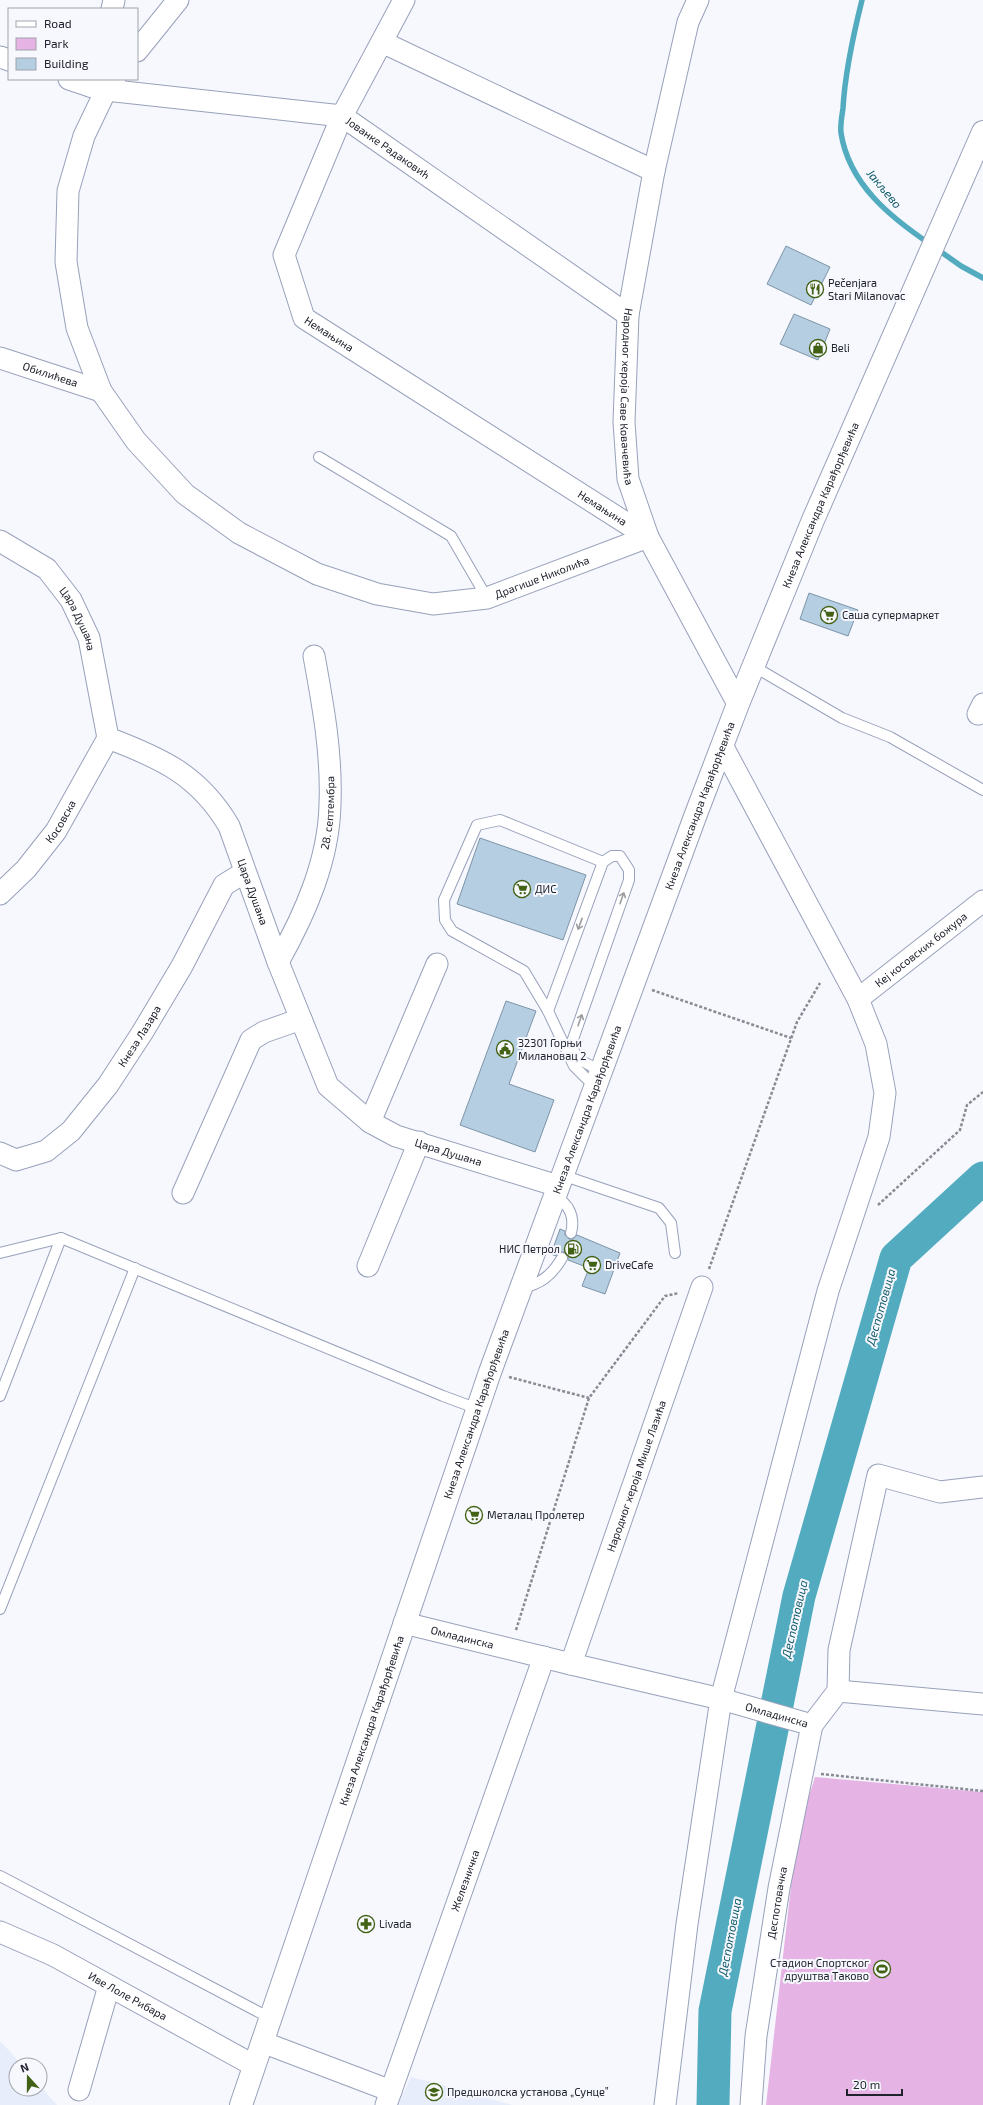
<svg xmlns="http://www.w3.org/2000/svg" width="983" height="2105" font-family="'Exo 2',sans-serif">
<rect width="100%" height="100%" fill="#f6f8fe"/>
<g fill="#e8edfb">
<polygon points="0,2041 22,2065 16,2065 16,2089 40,2089 40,2086 57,2105 0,2105"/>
<polygon points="411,2077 435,2083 512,2105 398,2105"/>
</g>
<polygon fill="#e5b4e4" points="815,1777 983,1792 983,2105 766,2105 797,1834"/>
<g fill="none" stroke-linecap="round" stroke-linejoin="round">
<g stroke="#52abbe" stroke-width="5.5">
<path d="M862 0C853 36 845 72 843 108 842 116 840 125 841 133 849 184 890 217 930 244"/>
<polyline points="937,249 961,266 983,278"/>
</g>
<polyline stroke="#52abbe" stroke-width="33" points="713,2105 715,2011 799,1596 896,1258 983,1178"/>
</g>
<g fill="#b5cee2" stroke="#7d94a7">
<polygon points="786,246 830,267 811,305 767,284"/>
<polygon points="794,314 830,329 818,360 780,344"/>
<polygon points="809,593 858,610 848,636 800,619"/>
<polygon points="480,838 586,875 563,940 457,904"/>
<polygon points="506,1001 536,1011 509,1084 554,1100 535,1152 460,1125"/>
<polygon points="560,1229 565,1231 565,1235 569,1239 573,1239 577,1235 620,1253 605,1294 582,1286 589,1268 568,1260 568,1255 565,1252 559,1252 556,1256 551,1254"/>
</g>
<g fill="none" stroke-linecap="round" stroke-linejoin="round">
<g stroke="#98a1ba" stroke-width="12">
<g id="service">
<polyline points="319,457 451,536 487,598"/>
<polyline points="753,666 842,718 890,737 983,790"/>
<polyline points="548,1011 524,971 452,931 445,920 444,900 477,825 500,820 603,862"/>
<path d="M595 1087 574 1066 548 1011 603 862 612 856H620L629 870V880L572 1042C573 1060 586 1063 601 1071"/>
<polyline points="562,1175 659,1208 671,1223 675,1253"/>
<path d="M554 1197C570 1203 575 1218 571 1233"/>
<polyline points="0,1253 61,1238 443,1396 478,1409"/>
<path d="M521 1288C541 1284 552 1275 562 1258"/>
<polyline points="0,1396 61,1238"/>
<polyline points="0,1609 135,1268"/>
<polyline points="0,1876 270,2018"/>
</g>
</g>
<g stroke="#98a1ba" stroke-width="23">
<g id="minor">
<path id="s1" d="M404 0 342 116 284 255 304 318 648 537"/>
<path id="s2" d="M698 0 688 22 654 171 628 315 624 422 628 479 648 537 738 704"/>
<polyline points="112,9 114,0"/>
<polyline points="382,42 654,171"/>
<polyline points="137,51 178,0"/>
<polyline points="0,57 9,60"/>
<polyline points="69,79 90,86"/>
<path id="s3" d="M92 79 90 86 106 90 342 116 628 315"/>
<path id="s4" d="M115 79 106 90 84 136 68 191 66 262 77 328 101 391 136 441 185 494 239 533 317 574 377 594 433 604 487 598 648 537"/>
<path id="s5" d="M0 358 101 391"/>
<path id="s6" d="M0 541 47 569 71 600 89 638 108 738C161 758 199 775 229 826L278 962 328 1086 370 1122 396 1136 558 1186"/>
<polyline points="978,714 983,704"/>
<path id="s7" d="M0 894 26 869 56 831 108 738"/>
<path id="s8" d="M278 962C305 914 329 860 330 804 332 754 323 705 314 656"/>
<path id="s9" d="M858 999 983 901"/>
<polyline points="370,1122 437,964"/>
<path id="s10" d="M0 1153 16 1160 46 1151 71 1131 108 1085 142 1033 182 966 224 885 245 872"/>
<polyline points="183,1193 251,1040 264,1032 301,1019"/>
<polyline points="368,1266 419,1142"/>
<path id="s11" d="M404 1623 571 1664 721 1699 812 1725"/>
<path id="s12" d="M571 1664 702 1287"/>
<polyline points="838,1691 983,1704"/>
<path id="s13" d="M0 1932 53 1955 253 2065"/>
<polyline points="262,2042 391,2091"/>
<polyline points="79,2090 109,1986"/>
<path id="s14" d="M386 2105 544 1657"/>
<polyline points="665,2105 687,1924 721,1699 828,1291 879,1137 885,1093 876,1044 858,999 723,747"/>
<path id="s15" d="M751 2105 756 2036 779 1888 812 1725 838 1691 839 1650 878 1475 940 1492 983 1487"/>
</g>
</g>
<g stroke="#98a1ba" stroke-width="24">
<g id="tertiary">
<path id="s16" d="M241 2105 490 1372 696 814 738 704 813 520 983 132"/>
</g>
</g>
<g stroke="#888b93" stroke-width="2.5" stroke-dasharray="3 2" stroke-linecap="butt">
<polyline points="652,990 791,1038"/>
<polyline points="878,1205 960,1130 967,1105 983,1092"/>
<polyline points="709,1269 797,1022 820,983"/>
<polyline points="509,1377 589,1398"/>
<polyline points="516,1630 589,1398 665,1296 679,1293"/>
<polyline points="821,1774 983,1791"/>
</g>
<use href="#service" stroke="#fff" stroke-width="10"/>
<use href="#minor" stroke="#fff" stroke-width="21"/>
<use href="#tertiary" stroke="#fff" stroke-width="22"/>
</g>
<defs><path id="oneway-shaft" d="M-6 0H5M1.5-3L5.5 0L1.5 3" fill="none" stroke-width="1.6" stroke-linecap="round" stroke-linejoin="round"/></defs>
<g stroke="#9b9ca0">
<use href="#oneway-shaft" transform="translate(622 898) rotate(-71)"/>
<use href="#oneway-shaft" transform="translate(580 924) rotate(110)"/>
<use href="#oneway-shaft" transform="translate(580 1020) rotate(-71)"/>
</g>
<defs>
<g id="restaurant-ring" transform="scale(0.9)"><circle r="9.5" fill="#f6f8fe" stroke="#426114" stroke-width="1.5"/><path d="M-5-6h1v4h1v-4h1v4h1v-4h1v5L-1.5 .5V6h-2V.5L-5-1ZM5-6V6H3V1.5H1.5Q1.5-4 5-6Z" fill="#426114"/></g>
<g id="shop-ring" transform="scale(0.9)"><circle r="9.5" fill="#f6f8fe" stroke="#426114" stroke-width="1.5"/><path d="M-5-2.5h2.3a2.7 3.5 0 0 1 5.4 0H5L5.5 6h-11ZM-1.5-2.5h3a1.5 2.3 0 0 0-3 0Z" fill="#426114"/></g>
<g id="supermarket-ring" transform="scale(0.9)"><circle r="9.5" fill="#f6f8fe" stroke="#426114" stroke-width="1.5"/><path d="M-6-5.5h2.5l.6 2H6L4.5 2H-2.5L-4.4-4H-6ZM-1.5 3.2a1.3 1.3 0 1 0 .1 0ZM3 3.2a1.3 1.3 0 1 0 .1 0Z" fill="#426114"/></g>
<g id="civic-ring" transform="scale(0.9)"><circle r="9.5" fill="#f6f8fe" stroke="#426114" stroke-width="1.5"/><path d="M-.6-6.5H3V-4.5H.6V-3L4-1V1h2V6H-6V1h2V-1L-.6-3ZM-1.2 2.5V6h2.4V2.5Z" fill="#426114"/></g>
<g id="fuel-ring" transform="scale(0.9)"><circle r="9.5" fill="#f6f8fe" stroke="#426114" stroke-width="1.5"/><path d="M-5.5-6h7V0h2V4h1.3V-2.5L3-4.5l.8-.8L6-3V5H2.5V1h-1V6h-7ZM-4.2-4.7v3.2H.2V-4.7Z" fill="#426114"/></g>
<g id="pharmacy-ring" transform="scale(0.9)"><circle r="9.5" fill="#f6f8fe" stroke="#426114" stroke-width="1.5"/><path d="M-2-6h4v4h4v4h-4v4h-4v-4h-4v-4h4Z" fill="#426114"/></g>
<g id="stadium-ring" transform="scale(0.9)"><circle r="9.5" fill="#f6f8fe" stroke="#426114" stroke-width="1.5"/><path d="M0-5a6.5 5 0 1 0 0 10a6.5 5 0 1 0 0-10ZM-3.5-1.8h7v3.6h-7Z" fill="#426114"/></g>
<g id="school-ring" transform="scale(0.9)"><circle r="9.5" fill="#f6f8fe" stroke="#426114" stroke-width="1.5"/><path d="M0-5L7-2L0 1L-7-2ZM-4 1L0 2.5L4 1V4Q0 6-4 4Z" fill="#426114"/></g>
</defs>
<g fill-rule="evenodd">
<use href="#restaurant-ring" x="815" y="289"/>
<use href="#shop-ring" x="818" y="348"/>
<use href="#supermarket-ring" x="829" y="615"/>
<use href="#supermarket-ring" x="522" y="889"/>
<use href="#civic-ring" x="505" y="1049"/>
<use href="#fuel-ring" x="573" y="1249"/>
<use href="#supermarket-ring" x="592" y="1265"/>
<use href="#supermarket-ring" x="474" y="1515"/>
<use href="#pharmacy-ring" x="366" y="1924"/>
<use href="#stadium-ring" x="882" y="1969"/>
<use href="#school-ring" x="434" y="2092"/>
</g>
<g text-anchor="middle" stroke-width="4" stroke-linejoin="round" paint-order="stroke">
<g font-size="11" fill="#20232d" stroke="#f6f8fe">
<text dy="4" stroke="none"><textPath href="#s3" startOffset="317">Јованке Радаковић</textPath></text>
<text dy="4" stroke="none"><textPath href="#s1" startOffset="378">Немањина</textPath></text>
<text dy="4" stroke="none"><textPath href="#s5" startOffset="53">Обилићева</textPath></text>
<text dy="4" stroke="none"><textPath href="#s2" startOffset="405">Народног хероја Саве Ковачевића</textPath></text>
<text dy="4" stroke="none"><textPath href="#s16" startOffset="1702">Кнеза Александра Карађорђевића</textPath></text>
<text dy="4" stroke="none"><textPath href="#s1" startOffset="702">Немањина</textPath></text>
<text dy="4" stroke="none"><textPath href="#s4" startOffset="849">Драгише Николића</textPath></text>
<text dy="4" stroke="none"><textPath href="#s6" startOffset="114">Цара Душана</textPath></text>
<text dy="4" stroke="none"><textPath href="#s16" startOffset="1378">Кнеза Александра Карађорђевића</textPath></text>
<text dy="4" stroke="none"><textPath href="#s8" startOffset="159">28. септембра</textPath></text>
<text dy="4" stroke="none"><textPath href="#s7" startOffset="95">Косовска</textPath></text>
<text dy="4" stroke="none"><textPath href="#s6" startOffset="461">Цара Душана</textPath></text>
<text dy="4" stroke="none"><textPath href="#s9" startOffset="80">Кеј косовских божура</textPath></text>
<text dy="4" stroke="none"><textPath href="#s10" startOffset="198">Кнеза Лазара</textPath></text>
<text dy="4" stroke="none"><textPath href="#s16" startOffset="1054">Кнеза Александра Карађорђевића</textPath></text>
<text dy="4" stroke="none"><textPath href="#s6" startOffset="809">Цара Душана</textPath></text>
<text dy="4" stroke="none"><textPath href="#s16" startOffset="730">Кнеза Александра Карађорђевића</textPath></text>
<text dy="4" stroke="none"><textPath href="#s12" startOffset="199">Народног хероја Мише Лазића</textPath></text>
<text dy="4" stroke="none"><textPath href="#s11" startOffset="60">Омладинска</textPath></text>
<text dy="4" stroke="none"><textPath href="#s11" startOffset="384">Омладинска</textPath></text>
<text dy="4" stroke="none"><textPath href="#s16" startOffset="406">Кнеза Александра Карађорђевића</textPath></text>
<text dy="4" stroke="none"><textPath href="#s14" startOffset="238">Железничка</textPath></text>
<text dy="4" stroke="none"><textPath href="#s15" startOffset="204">Деспотовачка</textPath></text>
<text dy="4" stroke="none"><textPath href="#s13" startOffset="143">Иве Лоле Рибара</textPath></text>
</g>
<g font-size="11" fill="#20232d" stroke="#f6f8fe" text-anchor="start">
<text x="828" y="287">Pečenjara<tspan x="828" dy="13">Stari Milanovac</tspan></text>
<text x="831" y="352">Beli</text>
<text x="842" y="619">Саша супермаркет</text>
<text x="535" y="893">ДИС</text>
<text x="518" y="1047">32301 Горњи<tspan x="518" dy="13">Милановац 2</tspan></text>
<text x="560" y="1253" text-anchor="end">НИС Петрол</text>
<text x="605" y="1269">DriveCafe</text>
<text x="487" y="1519">Металац Пролетер</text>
<text x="379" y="1928">Livada</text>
<text x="869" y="1967" text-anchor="end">Стадион Спортског<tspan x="869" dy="13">друштва Таково</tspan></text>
<text x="447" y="2096">Предшколска установа „Сунце”</text>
</g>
<g font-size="12" font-style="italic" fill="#105b6a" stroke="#f6f8fe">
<text transform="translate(884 189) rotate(50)" y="4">Јакљево</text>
<text transform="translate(881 1307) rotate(-74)" y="4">Деспотовица</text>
<text transform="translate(795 1619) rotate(-77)" y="4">Деспотовица</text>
<text transform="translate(730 1937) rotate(-79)" y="4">Деспотовица</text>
</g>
</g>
<rect x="8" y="8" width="130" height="72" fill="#f6f8fe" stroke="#a0a3aa"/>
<rect x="16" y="21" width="20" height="6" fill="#ffffff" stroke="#a0a3aa"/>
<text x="44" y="28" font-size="12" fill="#20232d">Road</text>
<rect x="16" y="38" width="20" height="12" fill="#e5b4e4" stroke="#a0a3aa"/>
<text x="44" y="48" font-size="12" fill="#20232d">Park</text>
<rect x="16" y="58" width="20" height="12" fill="#b5cee2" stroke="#a0a3aa"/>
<text x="44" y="68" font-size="12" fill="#20232d">Building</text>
<g transform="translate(28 2077) rotate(339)"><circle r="19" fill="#f6f8fe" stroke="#a0a3aa"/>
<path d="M0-3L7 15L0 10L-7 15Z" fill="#426114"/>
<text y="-6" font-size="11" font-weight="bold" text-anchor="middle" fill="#20232d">N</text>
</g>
<path d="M847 2089v6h55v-6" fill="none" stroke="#20232d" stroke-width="2"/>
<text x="853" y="2089" font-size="12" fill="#20232d" stroke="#f6f8fe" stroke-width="3" paint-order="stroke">20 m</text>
</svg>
